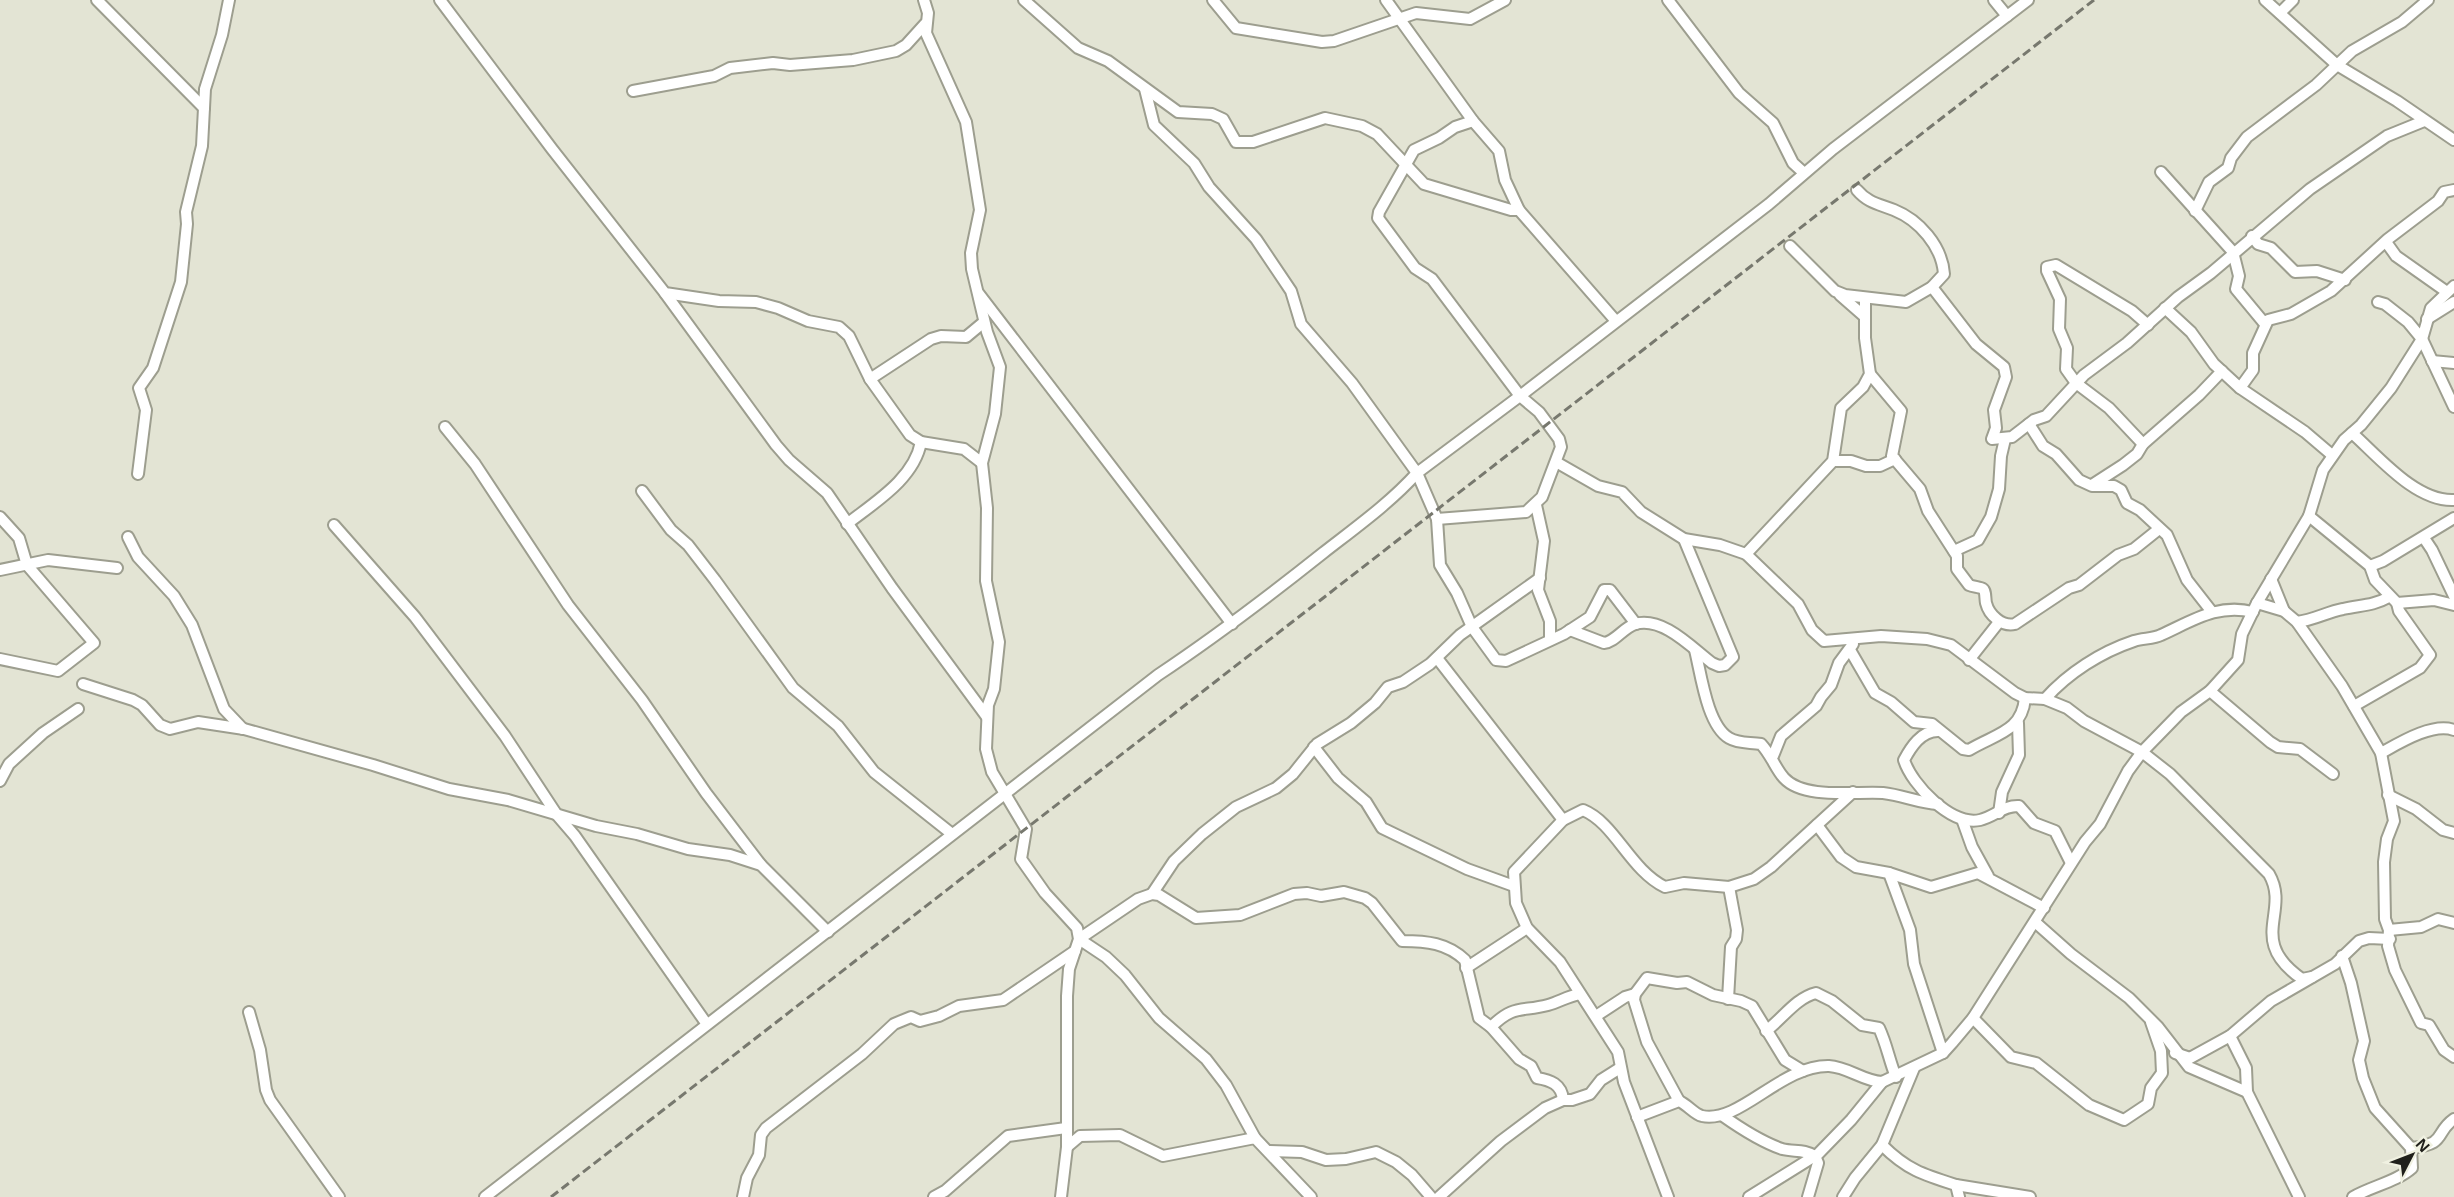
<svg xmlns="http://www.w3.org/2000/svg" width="2454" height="1197" font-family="Arial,sans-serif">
<rect width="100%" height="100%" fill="#e3e4d4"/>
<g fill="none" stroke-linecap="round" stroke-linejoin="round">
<g stroke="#9d9e8f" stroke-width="14">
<g id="minor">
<polyline points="97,0 204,108"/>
<polyline points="440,0 552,149 665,293 719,301 756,302 778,308 808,321 839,327 849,336 870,379 910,435 921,442 964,449 982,463"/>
<polyline points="924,0 928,13 926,33 966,122 980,210 971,253 972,269 987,332 1000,367 995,414 982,463 987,508 986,581 999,642 994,689 988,705 986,749 992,772 1026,829 1021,859 1045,893 1077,928 1079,939 1069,969 1067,996 1067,1147 1061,1197"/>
<polyline points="1024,0 1078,48 1108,61 1178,112 1212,114 1223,119 1236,142 1253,142 1325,118 1362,126 1377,134 1424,184 1511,210 1519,210"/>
<polyline points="1213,0 1236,28 1322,42 1334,41 1416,13 1470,19 1505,0"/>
<polyline points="1386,0 1473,121 1499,151 1505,180 1519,210 1615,320"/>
<polyline points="1668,0 1739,93 1773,123 1793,163 1804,173"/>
<polyline points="1994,0 2007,16"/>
<polyline points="2265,0 2337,65 2397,101 2454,140"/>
<polyline points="2280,13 2293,0"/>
<polyline points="1145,89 1154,125 1194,163 1209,187 1256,239 1291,291 1301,324 1352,383 1417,473 1437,519 1440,565 1457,593 1472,627 1496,660 1506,661 1564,634 1590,617 1604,590 1610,590 1636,624"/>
<polyline points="633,91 714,76 730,68 773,63 790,65 853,60 896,51 906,45 925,24"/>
<polyline points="2161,172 2233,252 2239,276 2236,289 2265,324"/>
<polyline points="2195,211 2209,182 2228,168 2231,158 2247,137 2316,85 2352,51 2402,22 2428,0"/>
<polyline points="2252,236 2258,244 2271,248 2295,272 2317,271 2345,280"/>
<polyline points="2386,242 2396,256 2447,292"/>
<path d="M1790 246 1835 291 1845 295 1906 302 1932 287 1944 274C1942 246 1919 220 1894 210 1879 204 1868 203 1857 190"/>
<polyline points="1932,287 1976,344 2004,367 2006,377 1994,410 1996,428 1992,439 2012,437 2034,420 2046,416 2084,375 2127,343 2178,297 2211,273 2310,189 2387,136 2424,121"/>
<polyline points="665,293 776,445 789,460 827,493 892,588 987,717"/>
<polyline points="979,294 1232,624"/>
<polyline points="1840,295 1864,316"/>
<polyline points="2378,302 2385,304 2408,322 2422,339 2454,407"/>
<polyline points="2165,308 2191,332 2214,364 2240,388 2305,432 2332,455"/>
<polyline points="2427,319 2454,302"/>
<polyline points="2432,361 2454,363"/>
<path d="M1870 374 1901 411 1892 456 1920 489 1928 511 1957 556V569L1969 585C1973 587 1980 587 1983 589 1986 591 1985 599 1986 603 1989 615 2002 627 2015 624L2069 588 2079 585 2118 555 2134 549 2159 529"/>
<polyline points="870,379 931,339 941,336 966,337 984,322"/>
<polyline points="2240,388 2253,370 2253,353 2268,320 2291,314 2331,291 2388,239 2438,201 2444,192 2454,190"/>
<polyline points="2029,424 2043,446 2056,454 2079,480 2092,486 2114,486 2121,490 2127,503 2140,510 2167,535 2187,580 2212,612"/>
<polyline points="445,427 475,464 568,605 642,700 706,793 761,865"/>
<path d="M2352 433C2379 457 2416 502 2454 500"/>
<polyline points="2143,444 2109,408 2076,383 2066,369 2067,348 2059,329 2060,299 2047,271 2047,267 2056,265 2132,311 2148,325"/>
<polyline points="1833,461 1851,461 1866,466 1880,466 1895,459"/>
<path d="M1556 462 1598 486 1622 492 1641 512 1684 539 1720 545 1746 554 1798 604 1812 630 1824 641 1881 636 1927 639 1951 645 2015 693 2025 698 2045 699 2067 708 2084 721 2142 752 2170 774 2269 874C2291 912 2246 940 2302 979L2312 977"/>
<polyline points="138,474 146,410 139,388 153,368 181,282 187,224 186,212 202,146 205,89 222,35 229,0"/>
<polyline points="2092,485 2123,465 2137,454 2143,444 2199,395 2222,371"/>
<polyline points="642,491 671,530 688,545 715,580 793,688 838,726 874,772 952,834"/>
<polyline points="1536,505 1544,541 1538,590 1550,621 1550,640"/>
<polyline points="2309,516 2370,566 2375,580 2397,603 2399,611 2430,655 2420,668 2354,706"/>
<polyline points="0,517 19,538 27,565 94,643 58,671 0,659"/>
<polyline points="1437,519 1526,512 1542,497 1561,447 1559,439 1539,412 1520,396 1432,279 1415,268 1378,218 1379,212 1414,150 1439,138 1455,127 1473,121"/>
<path d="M847 524C875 502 914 479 921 442"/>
<polyline points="334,525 415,617 505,736 557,815 575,836 706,1023"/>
<polyline points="128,537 138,557 174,596 192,625 224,709 243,729"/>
<polyline points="2424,538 2432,550 2454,596"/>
<polyline points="1954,551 1978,540 1991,517 1999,489 2001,456 2005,439"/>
<polyline points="1746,554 1833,461 1841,408 1863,387 1870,374 1865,338 1865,298"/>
<polyline points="2370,566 2383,561 2454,518"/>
<polyline points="0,570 48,560 117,568"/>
<polyline points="2271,579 2284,611"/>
<polyline points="2257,603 2284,611 2297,622 2342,686 2381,753 2394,821 2387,839 2384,862 2385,919 2389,930 2388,946 2395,970 2421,1023 2429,1025 2444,1050 2454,1057"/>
<polyline points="2397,603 2434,600 2454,605"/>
<path d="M2297 622C2314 620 2327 612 2343 609 2360 605 2373 606 2389 597"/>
<path d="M1570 630 1604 643C1615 642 1623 628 1635 624 1663 616 1692 648 1712 663L1719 666 1725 665 1733 657 1684 539"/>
<path d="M1695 650C1701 674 1707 725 1729 738 1739 744 1750 742 1761 744 1772 756 1775 768 1784 778 1804 800 1857 791 1883 793 1902 795 1919 803 1938 804"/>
<path d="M1850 650 1875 693 1891 702 1914 722 1932 724 1963 749 1969 750C1995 734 2022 732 2025 698"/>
<polyline points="1437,658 1563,820"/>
<polyline points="1969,660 1999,622"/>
<polyline points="83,684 133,700 142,705 160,725 170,729 198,722 244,729 373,765 449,789 508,800 596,826 637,834 688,849 730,855 761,865 828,932"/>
<polyline points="2210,691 2270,742 2278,747 2300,749 2333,774"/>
<path d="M2045 699C2068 673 2101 652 2134 641 2143 638 2153 639 2161 635 2192 621 2218 603 2253 612"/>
<path d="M1938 731C1921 731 1911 747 1904 760 1912 785 1951 826 1980 820 1994 817 2004 805 2019 806L2034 823 2055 831 2071 863"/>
<polyline points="1314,747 1338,778 1366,802 1382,828 1467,869 1514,886"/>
<path d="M2381 753C2399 743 2433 722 2454 730"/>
<polyline points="1773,756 1781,736 1816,706 1821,697 1831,685 1839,663 1853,644"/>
<polyline points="0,781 9,764 43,733 78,709"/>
<polyline points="2388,795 2416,809 2443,830 2454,833"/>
<polyline points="1999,813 2002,792 2019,755 2018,723"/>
<polyline points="1962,819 1972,847 1988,876"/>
<polyline points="1817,825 1841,857 1856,867 1889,873 1931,887 1978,873 2044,908"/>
<polyline points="1889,873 1910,930 1914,964 1943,1053"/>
<polyline points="1152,894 1174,861 1202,834 1236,807 1276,788 1293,774 1317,744 1351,723 1375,703 1388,687 1403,682 1430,664 1460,635 1540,578"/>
<polyline points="2035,922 2071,954 2129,998 2158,1027 2189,1067 2247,1092"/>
<polyline points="2389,930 2421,927 2438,919 2454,923"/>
<path d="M2342 956 2351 983 2364 1041 2359 1060 2363 1078 2375 1108 2411 1148 2412 1168C2396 1182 2372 1186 2353 1197"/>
<polyline points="1466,968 1527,928"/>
<polyline points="1728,999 1731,947 1736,939 1737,930 1729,887"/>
<polyline points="249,1012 260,1050 266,1090 270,1100 339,1197"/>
<polyline points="1596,1016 1625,997 1635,994"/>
<polyline points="1973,1018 2011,1057 2036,1063 2089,1105 2124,1120 2148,1104 2151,1088 2162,1073 2161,1051 2151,1022"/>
<path d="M1491 1027C1514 1004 1522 1012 1548 1005 1559 1002 1568 996 1580 994"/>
<path d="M1766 1031C1783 1018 1796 998 1816 993L1832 1001 1862 1025 1879 1028C1887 1045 1889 1060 1896 1077"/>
<polyline points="2230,1036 2246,1068 2247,1092 2299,1197"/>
<polyline points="2175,1053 2190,1058 2230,1036 2271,1001 2335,964 2359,941 2369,938 2390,939"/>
<polyline points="1679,1101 1647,1042 1634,1000 1635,994 1647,978 1677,983 1687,982 1713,995 1741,1001 1752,1006 1785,1060 1803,1071"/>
<path d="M1723 1116C1740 1128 1762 1142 1782 1149 1794 1152 1804 1149 1815 1156L1818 1163 1808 1197"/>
<path d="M1637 1117 1679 1101C1688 1105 1694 1114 1702 1116 1740 1124 1781 1065 1829 1066 1848 1067 1863 1081 1882 1082L1943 1053 1952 1043 1973 1018 2085 842 2100 824 2128 771 2142 752 2181 712 2210 691 2238 660 2242 634 2257 603 2309 516 2323 470 2344 440 2361 425 2391 388 2422 339 2431 308 2454 286"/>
<path d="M1255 1138 1226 1085 1206 1059 1159 1018 1125 975 1106 957 1079 939 1138 899 1152 894 1159 895 1196 918 1240 915 1294 894 1307 893 1321 896 1344 892 1365 898 1372 903 1402 941C1427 941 1447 943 1465 960L1479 1018 1491 1027 1519 1059 1531 1066 1537 1078C1550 1080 1562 1084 1563 1100"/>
<path d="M1882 1145C1907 1170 1924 1175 1956 1185L1959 1197"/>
<polyline points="1067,1147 1080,1136 1120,1135 1163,1156 1255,1138 1311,1197"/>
<path d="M2411 1148C2448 1144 2434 1133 2454 1119"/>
<polyline points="1269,1151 1302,1152 1326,1160 1346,1159 1376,1152 1396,1162 1412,1175 1431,1197"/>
<polyline points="1956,1185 2030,1197"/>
<path d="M485 1197 1158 675C1215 637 1269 596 1323 553 1355 528 1390 503 1417 473L1520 396 1769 204 1833 149 2028 0"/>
<polyline points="743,1197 747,1178 759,1155 761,1135 766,1128 862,1054 894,1024 911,1017 920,1021 939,1016 959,1006 1003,1000 1075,951"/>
<polyline points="934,1197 945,1191 1008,1136 1066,1128"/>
<polyline points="1439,1197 1501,1141 1545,1108 1563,1100 1572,1100 1590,1094 1601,1080 1620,1068"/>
<path d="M1668 1197 1624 1082 1618 1052 1560 962 1527 928 1516 903 1514 872 1563 820 1583 810C1615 823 1630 870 1665 887L1684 883 1729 887 1754 879 1771 867 1853 792"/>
<polyline points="1749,1197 1818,1154 1851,1120 1882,1082"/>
<polyline points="1843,1197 1855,1178 1882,1145 1914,1068"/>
</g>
</g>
<use href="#minor" stroke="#fff" stroke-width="10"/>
<polyline stroke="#77786e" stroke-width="3" stroke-dasharray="9 4.5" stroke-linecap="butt" points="551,1197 2094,0"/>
</g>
<g transform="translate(2412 1155) rotate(48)" stroke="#f0f1e1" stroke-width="4.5" paint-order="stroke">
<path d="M0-4.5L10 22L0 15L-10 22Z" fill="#20201b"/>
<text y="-9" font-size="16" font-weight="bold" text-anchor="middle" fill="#20201b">N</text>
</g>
</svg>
